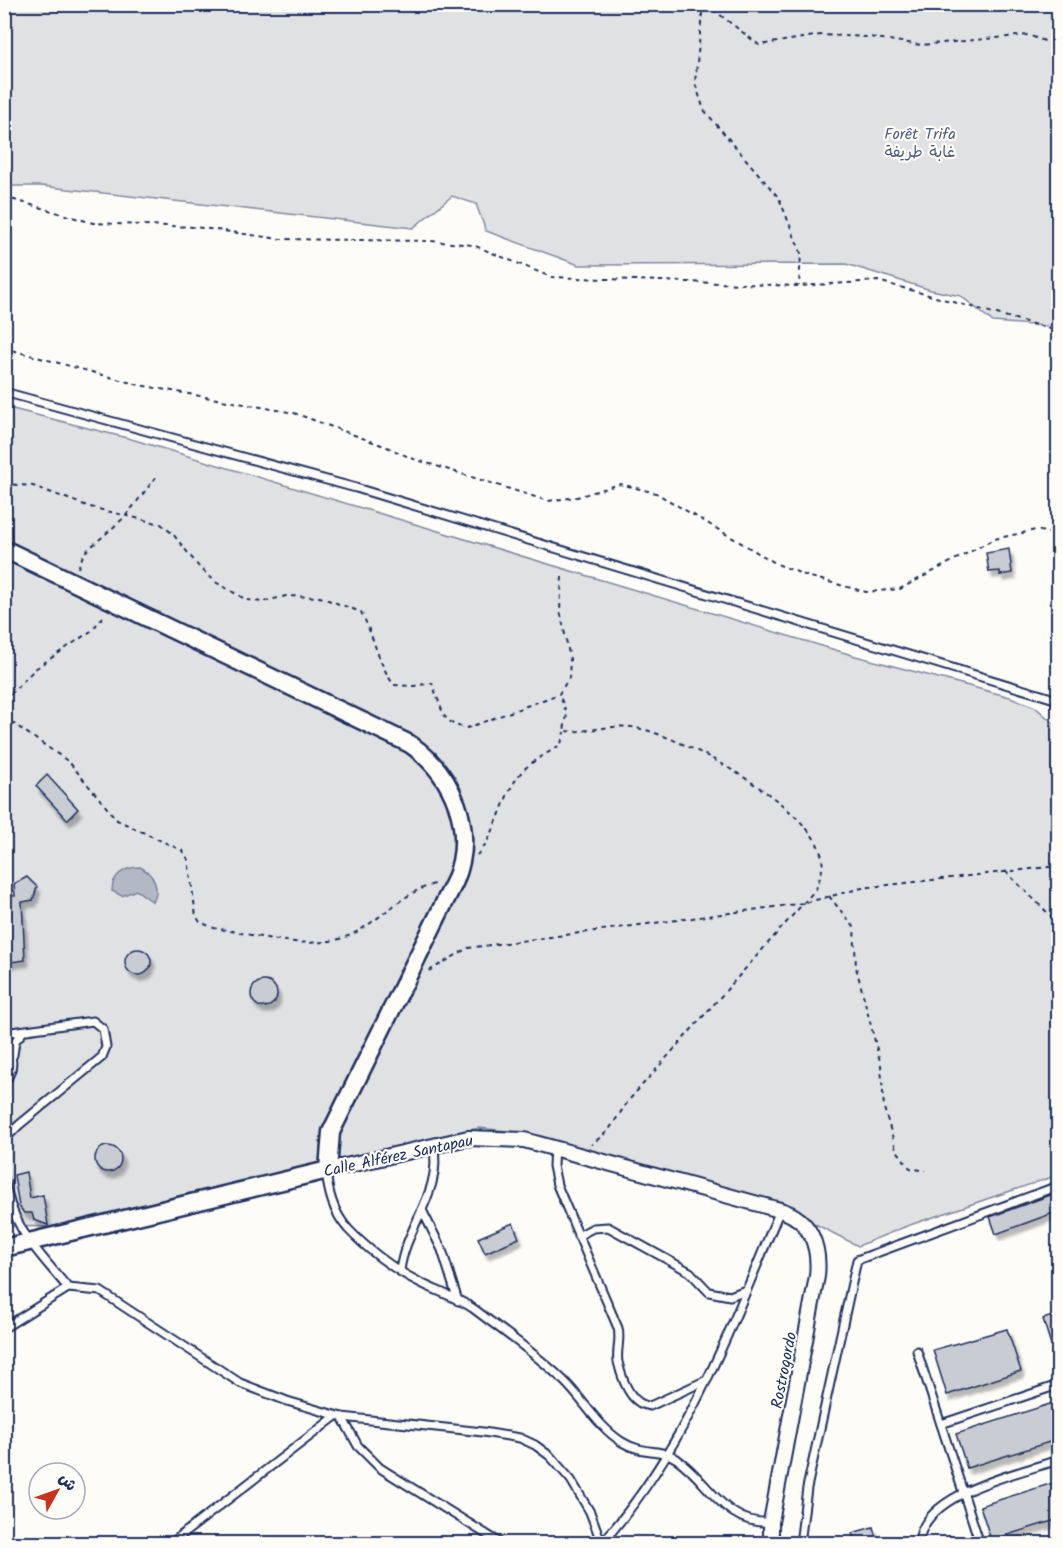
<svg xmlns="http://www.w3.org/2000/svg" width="1063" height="1548" font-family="Kalam,'Playpen Sans Arabic',sans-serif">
<defs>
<filter id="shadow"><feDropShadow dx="3.5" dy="6" stdDeviation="1.5" flood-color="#0004"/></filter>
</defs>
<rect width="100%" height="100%" fill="#fdfcf7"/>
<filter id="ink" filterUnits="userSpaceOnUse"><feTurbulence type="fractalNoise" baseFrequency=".0167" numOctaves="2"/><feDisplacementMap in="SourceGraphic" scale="12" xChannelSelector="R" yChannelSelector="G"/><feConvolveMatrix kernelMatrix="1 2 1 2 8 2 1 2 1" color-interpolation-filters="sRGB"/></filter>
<g filter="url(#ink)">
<g fill="#e0e1e3" stroke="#7e88a0" stroke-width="1.5">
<polygon points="5,4 1058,5 1058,327 993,322 961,296 931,290 846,264 579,265 486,231 476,204 452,196 413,228 41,186 5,186"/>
<polygon points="5,407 131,439 852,655 1010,697 1035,707 1058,727 1058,1175 907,1226 858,1246 786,1209 527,1133 479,1128 53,1227 5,1226"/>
</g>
<path fill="#b3b8c5" stroke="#76819c" stroke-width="1.5" d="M140 867C153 873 161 889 153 902L136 890 122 896 112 891C112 875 125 867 140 867Z"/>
<g fill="#c9ccd3" stroke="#1b2f5e" stroke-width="1.5" filter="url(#shadow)">
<polygon points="1009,549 1012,573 1000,575 1000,571 989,572 986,553"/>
<polygon points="47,775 78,809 67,820 36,786"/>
<polygon points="27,877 37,887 33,900 22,902 25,960 4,963 4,896 15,896 14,884"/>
<circle cx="138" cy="962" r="13"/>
<circle cx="264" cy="994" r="13"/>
<circle cx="108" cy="1159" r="13"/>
<polygon points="26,1172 30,1198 43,1195 48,1225 34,1220 32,1213 24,1213 19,1206 14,1175"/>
<polygon points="1059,1192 1059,1211 996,1234 990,1217"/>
<polygon points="513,1223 519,1238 485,1253 478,1238"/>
<polygon points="1059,1314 1059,1360 1056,1361 1043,1319"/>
<polygon points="1007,1329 1021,1371 947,1395 933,1350"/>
<polygon points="1059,1401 1059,1439 967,1468 956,1434"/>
<polygon points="1059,1481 1059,1519 991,1540 980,1506"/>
<polygon points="873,1527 878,1544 855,1544 852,1533"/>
</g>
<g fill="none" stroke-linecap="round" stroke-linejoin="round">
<g stroke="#1b2f5e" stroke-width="11">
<g id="service">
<polyline points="4,392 356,488 1058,700"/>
<polyline points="4,1033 93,1021 103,1029 106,1047 102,1057 19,1125 4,1140"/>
<path d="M4 1044C15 1056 14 1071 4 1083"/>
<polyline points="13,1055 15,1041 23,1032"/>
<path d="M554 1146 553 1166 557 1185 618 1328C621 1340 616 1350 618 1362 622 1379 630 1405 650 1406L707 1380"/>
<path d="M326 1170C328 1192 333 1212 348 1229 366 1248 393 1269 417 1281 435 1291 457 1297 474 1309 503 1331 536 1354 563 1380 584 1400 597 1426 622 1442 643 1455 662 1448 677 1459 710 1482 725 1526 771 1522"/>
<path d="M4 1177C12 1229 36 1249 68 1288L100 1291 240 1383 287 1401 342 1417 483 1432 520 1438 535 1445 550 1456 571 1480 590 1512 602 1544"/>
<polyline points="422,1210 442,1250 458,1301"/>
<polyline points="578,1236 593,1228 608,1227 690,1272 709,1292 730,1296 746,1290"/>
<path d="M400 1271C405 1227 444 1191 433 1145"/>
<polyline points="4,1328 68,1288"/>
<polyline points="917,1351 980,1544"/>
<polyline points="342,1417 358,1446 380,1468 502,1544"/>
<polyline points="941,1424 1058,1385"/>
<path d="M602 1543C689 1445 730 1328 780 1210"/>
<polyline points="170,1544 336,1416"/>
<polyline points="800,1544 807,1488 857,1260 1058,1186"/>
<path d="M919 1544C920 1493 1020 1473 1058 1460"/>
<polyline points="1047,1544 1058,1540"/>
</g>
</g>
<g stroke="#1b2f5e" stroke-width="18">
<path id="minor" d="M328 1170 468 1138 524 1140 780 1210C811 1219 820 1247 817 1276L771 1522V1544"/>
</g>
<g stroke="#1b2f5e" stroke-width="21">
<path id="tertiary" d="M4 549 410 744C454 775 476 830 455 881L331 1132 328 1170 4 1248"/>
</g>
<g stroke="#1b2f5e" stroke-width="2" stroke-dasharray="4.5 4.5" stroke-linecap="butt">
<polyline points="703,4 695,83 704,110 779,198 801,253 799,286"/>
<polyline points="706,4 759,45 821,35 869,37 921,45 1028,35 1058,46"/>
<polyline points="4,197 93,223 195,227 280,239 431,241 473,245 551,277 799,286 878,281 1058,331"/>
<polyline points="4,348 139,385 294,413 387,447 411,458 548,501 577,497 620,484 656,493 777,564 807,576 866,592 900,589 994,539 1036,530 1058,535"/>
<path d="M4 484 33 486 90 507 161 524 173 534 199 567 217 583 247 600 262 602 286 596 320 597 361 612C374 636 378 664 394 685L414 686 432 683 444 716 454 725 467 728 559 694"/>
<polyline points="78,568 84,553 125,517 156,477"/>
<path d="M562 577 560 610 570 659 569 678 559 694 567 714 564 731C589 733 612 723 637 728 682 736 815 808 822 858 824 869 819 880 816 889L629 1100 608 1131 591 1145"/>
<polyline points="4,701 35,669 91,631 104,616"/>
<path d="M4 717 69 762 117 820 183 851 188 859 196 916 200 922 214 928C260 935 318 956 360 930 385 915 406 891 435 884"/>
<path d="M477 855C498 833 501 798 520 774 530 761 548 754 561 744L564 732"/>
<polyline points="1005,871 1058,923"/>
<polyline points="829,896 854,927 856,967 881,1065 884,1108 896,1149 910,1168 926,1171"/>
<polyline points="429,971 468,948 804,903 862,888 1058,866"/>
</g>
<use href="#service" stroke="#fdfcf7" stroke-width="7"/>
<use href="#minor" stroke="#fdfcf7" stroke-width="14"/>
<use href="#tertiary" stroke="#fdfcf7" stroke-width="16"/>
</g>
</g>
<g text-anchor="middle" stroke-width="4.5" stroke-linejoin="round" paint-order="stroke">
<g font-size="16" fill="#4c5c7f" stroke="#fdfcf7">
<text x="920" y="139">Forêt Trifa<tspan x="920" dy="18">غابة طريفة</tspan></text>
</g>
<g font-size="16" fill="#1b2f5e" stroke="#fdfcf7">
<text transform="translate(398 1155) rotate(-12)" y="6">Calle Alférez Santapau</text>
<text transform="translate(783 1370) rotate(-79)" y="6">Rostrogordo</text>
</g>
</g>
<rect width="1063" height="1548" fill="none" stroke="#fdfcf7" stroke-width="24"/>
<rect x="12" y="12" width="1039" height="1524" fill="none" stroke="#1b2f5e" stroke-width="2" filter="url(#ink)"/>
<g transform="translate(57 1491) rotate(50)"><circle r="28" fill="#fdfcf7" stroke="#a3aaba" stroke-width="1.5"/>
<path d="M0-4.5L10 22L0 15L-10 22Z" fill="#c8321e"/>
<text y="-9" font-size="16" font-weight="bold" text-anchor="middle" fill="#1b2f5e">ش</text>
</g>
</svg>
